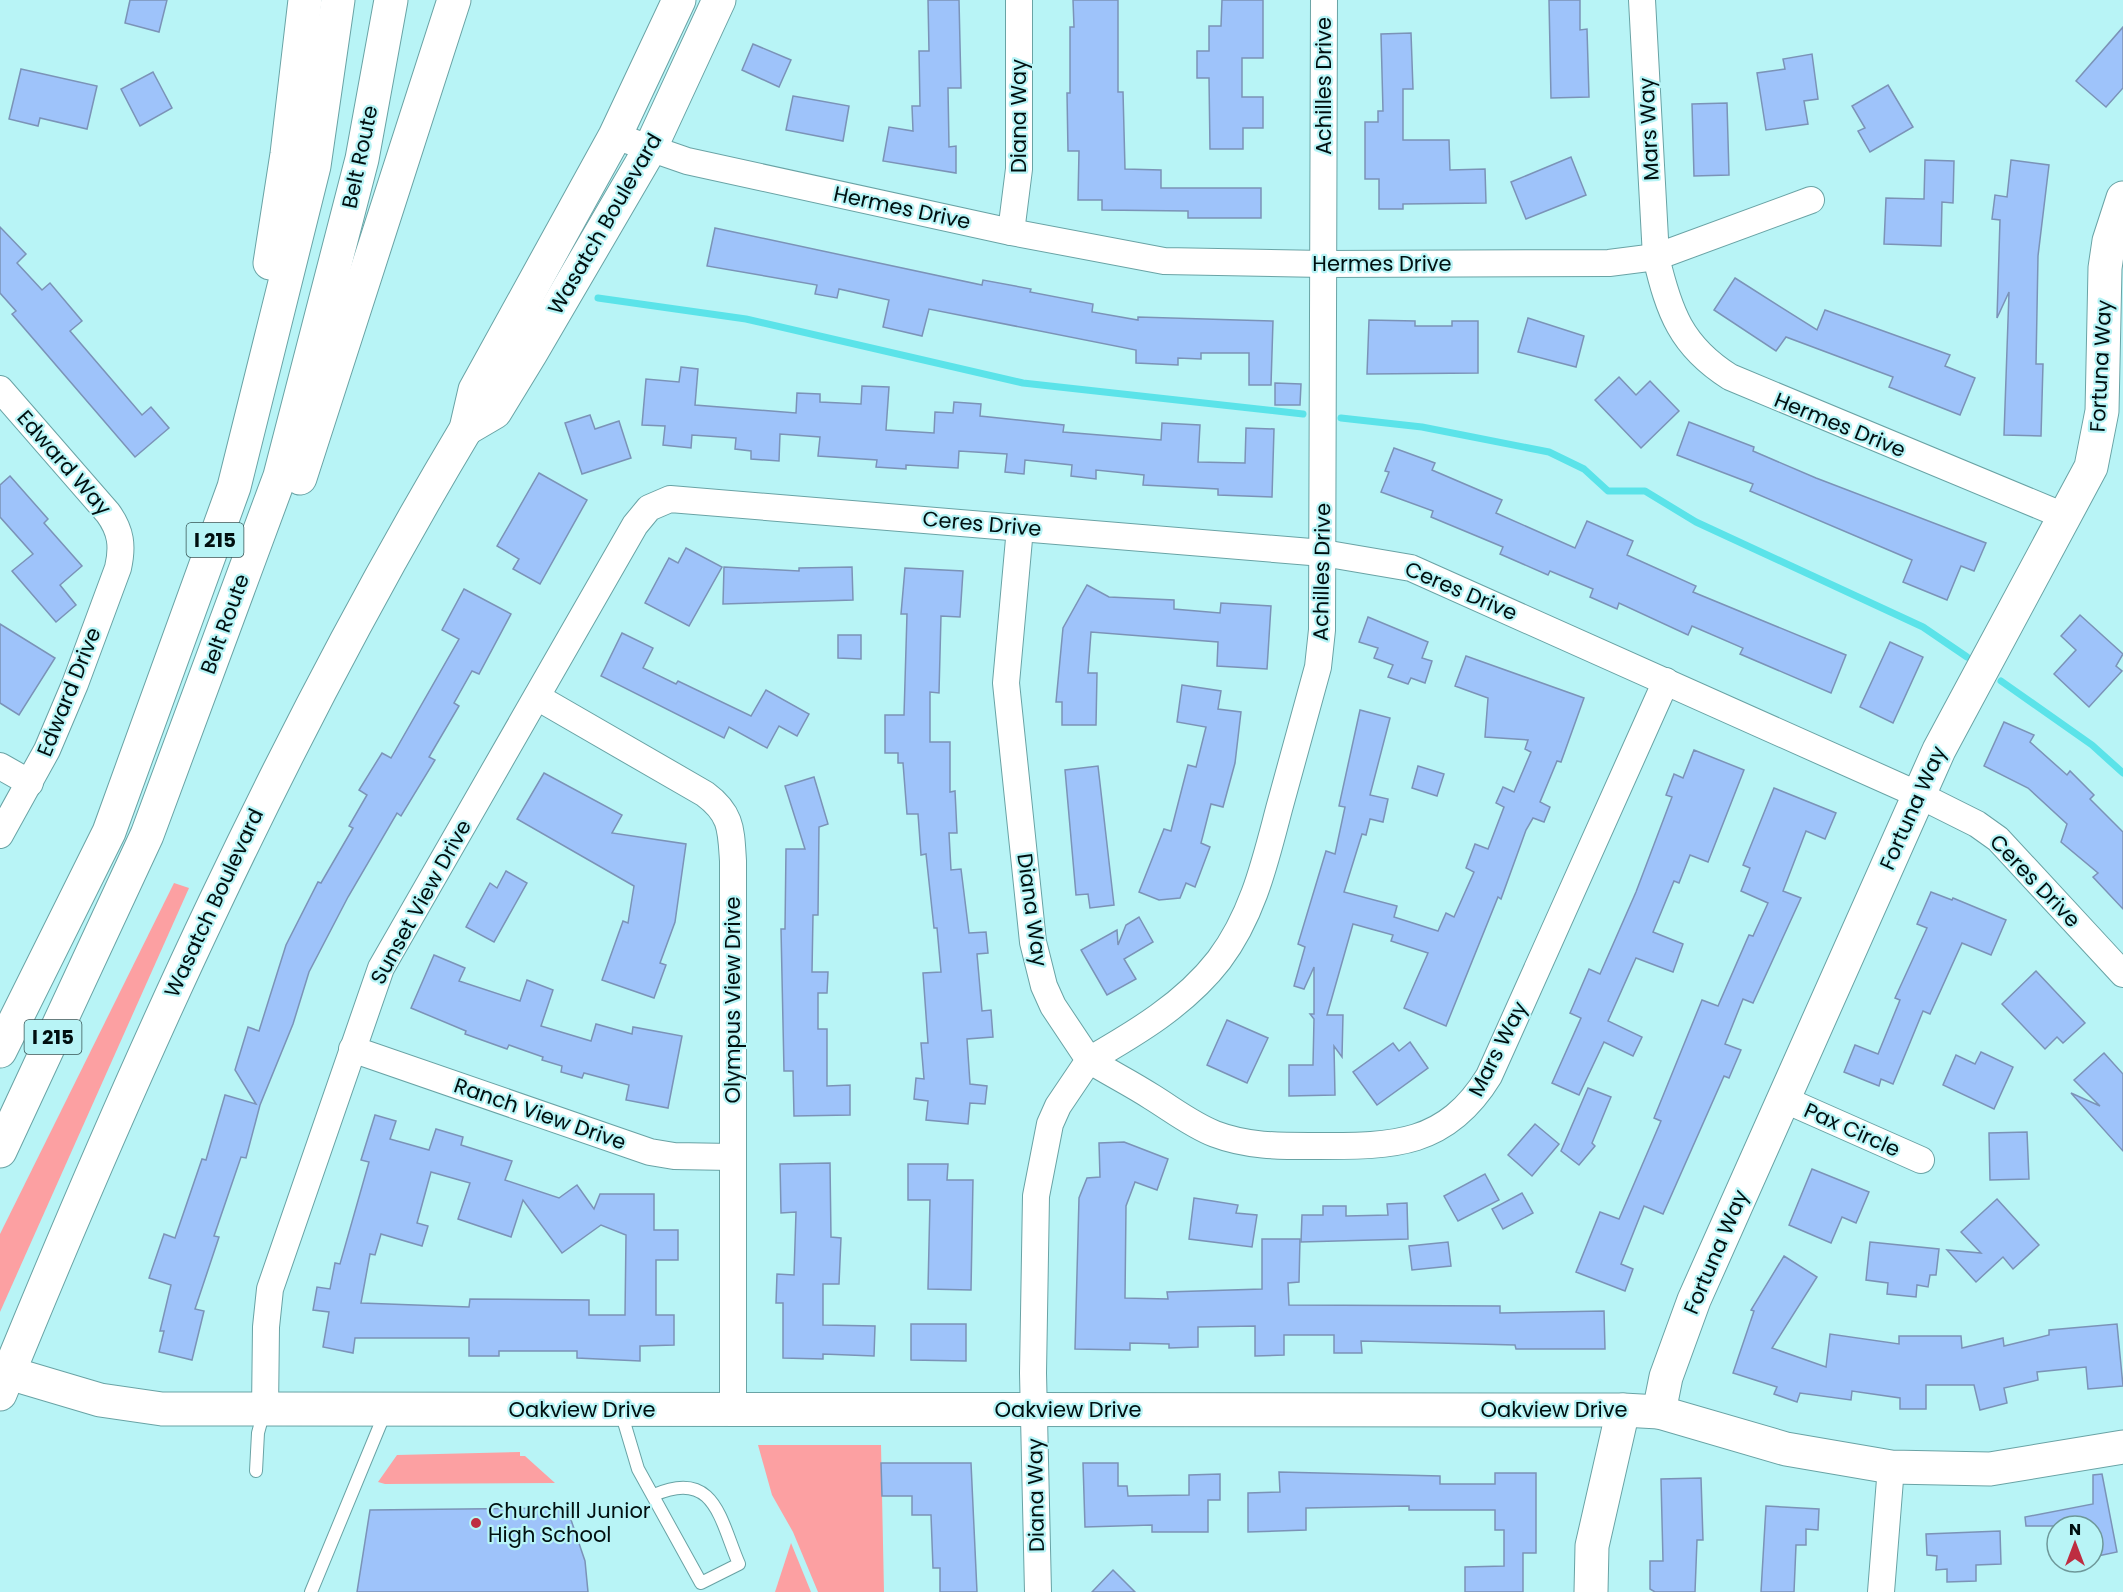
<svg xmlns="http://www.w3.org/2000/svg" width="2123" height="1592" font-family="Poppins,sans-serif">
<rect width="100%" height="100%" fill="#b8f4f6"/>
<g fill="#fca0a2">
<polygon points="174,883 189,888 0,1312 0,1234"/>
<polygon points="758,1445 881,1445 884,1592 818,1592 793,1532 772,1495"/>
<polygon points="520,1452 520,1456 525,1456 555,1483 385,1484 378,1482 397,1455"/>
<polygon points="791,1543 811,1592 775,1592"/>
</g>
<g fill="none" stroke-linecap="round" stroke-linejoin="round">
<g stroke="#5be3e9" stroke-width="7">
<polyline points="598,298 746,319 1023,383 1303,414"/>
<polyline points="1341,418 1422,427 1549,452 1584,469 1608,491 1645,491 1696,522 1923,627 1967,657"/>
<polyline points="2001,681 2092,745 2123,773"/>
</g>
</g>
<g fill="#9ec3fa" stroke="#7b93b7" stroke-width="1.5" fill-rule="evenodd">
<polygon points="130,0 167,0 159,32 125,23"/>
<polygon points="928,0 959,0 961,88 948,88 949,147 956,146 956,173 883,161 889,127 913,131 912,106 920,106 919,51 929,51"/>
<polygon points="1073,0 1118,0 1118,92 1123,92 1125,169 1161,170 1161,188 1261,188 1261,218 1188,218 1188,211 1102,210 1102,200 1078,200 1079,151 1068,151 1067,93 1070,93 1070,27 1074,27"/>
<polygon points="1222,0 1263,0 1263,58 1242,58 1242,97 1263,97 1263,128 1243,128 1243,149 1210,149 1209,78 1197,78 1197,51 1209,51 1209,26 1221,26"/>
<polygon points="1549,0 1580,0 1580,30 1587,29 1589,97 1551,98"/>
<polygon points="2123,27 2123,88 2106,107 2076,81"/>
<polygon points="1411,33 1413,89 1403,89 1403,140 1449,140 1450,170 1485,169 1486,203 1403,204 1403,209 1379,209 1379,179 1365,179 1365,122 1378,122 1378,111 1383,111 1381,34"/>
<polygon points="753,44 791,60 779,87 742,70"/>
<polygon points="1812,54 1818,99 1804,101 1808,124 1766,130 1757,73 1785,69 1783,59"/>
<polygon points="21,69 97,86 87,129 40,118 38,126 9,119"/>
<polygon points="153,72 172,108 140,126 121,89"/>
<polygon points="1888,85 1913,127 1870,152 1858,131 1865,128 1852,106"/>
<polygon points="793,96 849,106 843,141 786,130"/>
<polygon points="1727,103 1729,175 1694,176 1692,104"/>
<polygon points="1571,157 1586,195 1526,219 1511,182"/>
<polygon points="1925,160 1954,161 1953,203 1942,202 1941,246 1884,244 1886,198 1924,199"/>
<polygon points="2011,160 2049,165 2038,256 2036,364 2043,364 2041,436 2004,435 2009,292 1997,318 2000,220 1992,219 1995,195 2007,197"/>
<polygon points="0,227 26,254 17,263 42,290 50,283 82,321 70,331 142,415 151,407 169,428 135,457 12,314 16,311 0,293"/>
<polygon points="715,228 982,285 983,280 1031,289 1030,292 1093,304 1092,312 1138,320 1138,317 1273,321 1271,385 1249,385 1249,353 1201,353 1201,359 1178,358 1178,365 1136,363 1136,350 929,309 922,336 883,327 889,300 839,289 837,298 815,294 817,285 707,266"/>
<polygon points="1735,278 1817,330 1825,310 1950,355 1945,366 1975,378 1960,415 1889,387 1893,377 1786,337 1776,351 1714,310"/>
<polygon points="1528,318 1584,336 1576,367 1518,352"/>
<polygon points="1369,320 1415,321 1415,326 1452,326 1452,321 1478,321 1478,373 1367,374"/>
<polygon points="681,367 698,369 695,405 796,413 797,393 820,394 820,402 861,404 862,386 889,387 886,430 934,433 935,412 953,413 954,402 981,404 980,416 1064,425 1063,432 1161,440 1162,423 1200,425 1198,462 1245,463 1246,428 1274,429 1272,497 1218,495 1218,489 1143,485 1144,475 1096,470 1096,479 1071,476 1072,465 1025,460 1024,474 1005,472 1007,454 959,451 958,468 906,465 906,469 876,467 877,460 818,456 820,437 780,434 779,461 751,459 751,451 735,449 736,438 692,435 691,448 663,445 665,426 642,425 646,379 679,382"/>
<polygon points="1619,377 1636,395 1650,381 1679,411 1641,448 1595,400"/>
<polygon points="1275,383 1301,384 1300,405 1275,405"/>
<polygon points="590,415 595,429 619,421 631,458 582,474 565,423"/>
<polygon points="1689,422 1754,447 1753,451 1816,478 1986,543 1974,571 1961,566 1947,600 1903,582 1912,560 1750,491 1753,484 1677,455"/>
<polygon points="1394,448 1435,463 1432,470 1502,500 1496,513 1575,548 1587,521 1633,541 1627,555 1696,586 1693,592 1846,655 1831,693 1740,654 1743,648 1692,626 1688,635 1619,603 1617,609 1590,597 1593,589 1550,571 1548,575 1500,554 1503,547 1431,517 1433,511 1381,492 1389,472 1385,471"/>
<polygon points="539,473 587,500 540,584 513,569 519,559 497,546"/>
<polygon points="10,476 48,519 44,523 82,566 60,585 76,605 56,622 12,571 33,554 0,517 0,485"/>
<polygon points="686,548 722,567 689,626 645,603 669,558 678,563"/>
<polygon points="724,567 799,571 799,568 852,567 853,600 723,604"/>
<polygon points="905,568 963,571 960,617 941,616 939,693 930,692 930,742 950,742 950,792 955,791 957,833 949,833 951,870 961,869 969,933 986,932 988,953 977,954 982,1011 991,1010 993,1037 967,1039 970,1084 987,1086 985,1104 970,1103 968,1124 926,1120 928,1101 914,1099 916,1078 924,1079 921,1043 928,1043 923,973 941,972 937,928 934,928 926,854 921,855 918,814 907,814 903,763 898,763 898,753 885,753 885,715 904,715 907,614 901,614"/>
<polygon points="1087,585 1109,597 1174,600 1174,609 1220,613 1221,603 1271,606 1267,669 1217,666 1218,642 1091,632 1088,673 1097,673 1096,725 1062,725 1062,702 1056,702 1063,628"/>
<polygon points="464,589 511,614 479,674 472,671 454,703 459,706 429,757 435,760 401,816 397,813 348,897 309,972 293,1024 260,1105 246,1158 241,1157 214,1236 219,1237 195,1309 204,1311 192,1360 159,1352 164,1331 160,1331 171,1285 149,1278 164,1234 175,1238 202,1159 206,1160 225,1095 256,1104 235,1070 248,1027 259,1031 286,945 318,882 321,883 353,828 349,826 367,795 359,790 382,753 391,758 459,639 442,630"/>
<polygon points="2080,615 2123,654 2116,666 2122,671 2089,707 2054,674 2076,650 2061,636"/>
<polygon points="1368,617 1428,642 1422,658 1432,661 1425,683 1411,678 1408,684 1388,677 1393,665 1374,658 1378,648 1359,642"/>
<polygon points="0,624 55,658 19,715 0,703"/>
<polygon points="622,633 653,648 643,668 676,684 678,681 751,716 766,690 809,714 797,736 779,726 767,748 729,727 724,738 601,676"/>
<polygon points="838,635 861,635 861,659 838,658"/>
<polygon points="1890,642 1923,657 1893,723 1860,707"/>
<polygon points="1466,656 1584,698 1561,762 1557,761 1540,802 1550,807 1544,822 1533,818 1526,830 1501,899 1498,897 1446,1026 1404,1008 1428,953 1391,941 1393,935 1353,924 1327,1015 1343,1015 1342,1057 1334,1046 1335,1095 1289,1096 1289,1065 1313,1065 1314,1019 1310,1014 1314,1014 1314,967 1304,989 1294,986 1305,947 1298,944 1326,851 1335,854 1345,807 1339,806 1360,710 1390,718 1370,795 1388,799 1383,822 1370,819 1366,835 1362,834 1344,892 1397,906 1394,917 1438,931 1446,913 1454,917 1474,872 1466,868 1475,844 1488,849 1504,807 1496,803 1503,787 1514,792 1531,752 1525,749 1528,740 1485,737 1488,698 1455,686"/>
<polygon points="1182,685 1221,691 1218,709 1241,712 1235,763 1223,807 1211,804 1201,843 1210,847 1195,887 1186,883 1180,898 1159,900 1139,892 1164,829 1171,831 1188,765 1196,767 1206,727 1177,722"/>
<polygon points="2004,722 2034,735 2030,742 2067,775 2070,771 2094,795 2090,799 2123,832 2123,909 2093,877 2098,873 2061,842 2067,824 2028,788 1984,766"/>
<polygon points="1694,750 1744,770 1708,862 1690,855 1679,883 1674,881 1653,932 1683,944 1673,972 1636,958 1608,1021 1642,1037 1633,1056 1604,1042 1579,1095 1552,1083 1581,1018 1570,1013 1589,969 1600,974 1636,892 1672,797 1666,795 1674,774 1683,778"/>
<polygon points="1098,766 1114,905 1090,908 1088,894 1076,895 1065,770"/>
<polygon points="1418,766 1444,774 1437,796 1412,788"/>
<polygon points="544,773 622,815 612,833 686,844 675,922 660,963 666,965 654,998 602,980 623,921 628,923 634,886 517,819"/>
<polygon points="814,777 828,824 819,827 818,915 813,915 812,972 828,972 827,993 818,993 818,1029 827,1029 827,1086 850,1085 850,1115 794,1116 793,1071 784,1071 781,929 785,929 786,849 805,849 785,786"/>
<polygon points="1774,788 1836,813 1825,839 1806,831 1783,891 1801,898 1753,1003 1743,999 1725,1044 1741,1050 1729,1078 1724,1076 1663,1214 1644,1206 1621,1264 1633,1269 1625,1291 1576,1272 1600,1212 1619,1219 1661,1121 1654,1118 1702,1000 1718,1006 1749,935 1753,936 1768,903 1741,891 1750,868 1743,865"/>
<polygon points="506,871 527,883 494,942 466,927 490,883 497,888"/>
<polygon points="1931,892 1952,900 1953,898 2006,920 1991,955 1962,943 1930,1014 1923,1011 1893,1084 1881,1079 1879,1086 1844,1072 1855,1045 1878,1054 1900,1000 1895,998 1927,928 1917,924"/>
<polygon points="1139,917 1153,942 1124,959 1136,979 1107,995 1081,950 1117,930 1118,945 1126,925"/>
<polygon points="434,955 465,968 459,981 520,1001 527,980 553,990 541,1026 591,1041 596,1024 632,1034 633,1027 682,1036 668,1108 626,1100 629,1085 584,1073 582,1078 561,1072 562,1066 542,1060 543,1057 509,1045 507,1049 465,1034 466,1031 411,1008"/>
<polygon points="2036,971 2085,1023 2063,1043 2057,1037 2045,1049 2002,1004"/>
<polygon points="1227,1020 1268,1038 1247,1083 1207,1065"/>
<polygon points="1410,1042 1428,1068 1377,1105 1353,1072 1393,1043 1399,1051"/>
<polygon points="1981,1052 2013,1067 1994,1109 1943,1085 1956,1055 1975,1064"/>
<polygon points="2104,1053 2123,1074 2123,1151 2071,1093 2100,1106 2074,1080"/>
<polygon points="1588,1088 1611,1097 1592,1143 1595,1146 1579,1165 1561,1151"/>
<path d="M375 1115 396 1121 390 1139 429 1150 436 1129 463 1137 461 1145 512 1161 505 1180 559 1198 577 1185 594 1209 600 1194H654V1230H678V1260H656V1315H674V1345L640 1346V1361L577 1358V1351H499V1356H469V1338H355L353 1353 323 1347 329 1312 313 1310 317 1287 330 1289 335 1263 340 1264 369 1162 361 1160ZM431 1172 470 1183 458 1219 511 1237 523 1200 562 1253 601 1225 626 1235 625 1315H589V1300L470 1299 469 1307 361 1303 370 1254 375 1255 381 1234 422 1246 428 1226 417 1223Z"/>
<polygon points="1535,1124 1559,1144 1532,1176 1508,1155"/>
<polygon points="2027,1132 2029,1179 1990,1180 1989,1133"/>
<polygon points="1124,1142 1168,1159 1157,1190 1135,1182 1126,1206 1125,1298 1168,1299 1167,1292 1262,1289 1262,1239 1300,1239 1299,1282 1288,1283 1289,1305 1500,1306 1500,1313 1604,1311 1605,1349 1516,1349 1515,1345 1361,1341 1362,1353 1334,1353 1334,1335 1284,1335 1284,1355 1255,1356 1255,1326 1198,1327 1198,1347 1169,1348 1169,1344 1130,1343 1130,1350 1075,1349 1079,1198 1087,1178 1100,1177 1099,1143"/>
<polygon points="830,1163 831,1237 841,1238 839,1284 823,1284 823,1325 875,1326 874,1356 823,1354 823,1359 783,1358 783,1303 776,1303 777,1274 794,1275 796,1212 781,1213 780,1164"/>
<polygon points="908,1164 948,1164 947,1180 973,1180 971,1290 928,1289 930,1200 908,1200"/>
<polygon points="1812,1169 1869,1192 1856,1223 1842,1217 1831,1243 1789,1225"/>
<polygon points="1485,1174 1499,1200 1458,1221 1444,1196"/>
<polygon points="1522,1193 1533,1213 1503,1229 1492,1209"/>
<polygon points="1194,1198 1238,1205 1236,1213 1257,1215 1252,1247 1189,1239"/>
<polygon points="1997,1199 2039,1245 2013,1269 2003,1257 1976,1282 1947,1250 1981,1253 1961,1232"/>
<polygon points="1407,1203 1408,1239 1301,1242 1302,1215 1323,1215 1323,1206 1346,1206 1346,1216 1388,1215 1387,1204"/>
<polygon points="1448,1242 1451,1266 1412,1270 1409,1246"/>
<polygon points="1870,1242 1939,1249 1936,1275 1930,1275 1928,1287 1917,1285 1916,1297 1887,1294 1888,1283 1866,1280"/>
<polygon points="1784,1256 1817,1277 1772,1348 1826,1367 1830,1334 1899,1344 1899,1336 1961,1336 1962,1348 2003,1338 2004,1346 2049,1335 2049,1330 2117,1324 2123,1386 2088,1389 2086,1367 2037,1372 2038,1380 2004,1388 2007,1403 1980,1410 1974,1385 1926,1385 1926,1409 1900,1409 1900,1398 1852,1391 1851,1400 1800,1393 1797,1402 1774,1394 1777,1387 1733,1373 1754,1311 1751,1310"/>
<polygon points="911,1324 966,1324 966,1361 911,1360"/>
<polygon points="881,1463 971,1463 977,1592 940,1592 940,1568 933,1568 931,1515 912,1515 912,1496 882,1496"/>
<polygon points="1083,1463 1118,1463 1118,1486 1127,1486 1128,1496 1189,1495 1189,1475 1220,1474 1220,1500 1208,1500 1208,1532 1152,1532 1152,1525 1085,1527"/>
<polygon points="1279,1472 1440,1476 1440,1484 1495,1484 1495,1473 1536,1473 1536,1553 1523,1553 1523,1592 1465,1592 1465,1567 1504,1566 1504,1530 1495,1530 1495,1510 1409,1510 1409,1506 1306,1508 1306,1530 1248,1532 1248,1493 1280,1492"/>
<polygon points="2102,1474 2117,1552 2093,1557 2093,1526 2026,1526 2025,1517 2093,1504 2093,1475"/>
<polygon points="1701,1478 1703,1540 1697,1540 1695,1592 1655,1592 1650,1589 1650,1561 1663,1561 1661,1479"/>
<polygon points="1766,1506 1819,1509 1818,1530 1806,1529 1806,1545 1796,1545 1794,1592 1761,1592"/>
<polygon points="567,1508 585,1561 588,1592 357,1592 370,1510"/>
<polygon points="2000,1531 2001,1564 1976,1565 1976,1581 1947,1582 1947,1569 1936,1570 1937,1556 1927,1555 1926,1534"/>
<polygon points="1113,1570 1135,1592 1092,1592"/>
</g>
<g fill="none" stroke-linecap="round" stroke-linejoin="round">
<g stroke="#69a3a5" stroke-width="14">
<g id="lane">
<path d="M621 1412 638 1469 701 1583 739 1564C720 1520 715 1468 654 1495"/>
<polyline points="256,1471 258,1433 264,1411"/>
<polyline points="311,1592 385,1413"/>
</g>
</g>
<g stroke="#69a3a5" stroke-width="28">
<g id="street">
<path d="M1324 0 1322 630 1318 667C1305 714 1292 761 1279 809 1265 862 1253 915 1219 960 1185 1004 1136 1033 1089 1060 1110 1073 1132 1084 1152 1097 1173 1110 1192 1125 1215 1134 1249 1147 1283 1146 1319 1146 1394 1146 1446 1146 1489 1076L1666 681"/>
<polyline points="1642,0 1656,257 1811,200"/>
<path d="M615 136 687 161 1011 232 1164 261 1324 264 1609 263 1656 257C1669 312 1681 346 1730 377L2064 516"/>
<polyline points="1011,232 1019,169 1019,0"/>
<path d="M0 389 108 513C121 531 123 546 118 568L75 684 47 750 0 835"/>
<polyline points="1020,528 1006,683 1033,942 1044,986 1053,1006 1089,1060 1058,1106 1050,1124 1036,1196 1033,1373 1038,1592"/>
<path d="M537 697 705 794C732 814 731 830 733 861V1410"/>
<polyline points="0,766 30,783"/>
<polyline points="352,1049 650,1152 674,1156 732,1157"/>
<polyline points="1783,1099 1921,1160"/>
<polyline points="265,1410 266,1327 270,1289 381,968 635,525 649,508 670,499 1323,553 1411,568 1919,795 1977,824 1998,839 2123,974"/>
<polyline points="1881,1592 1891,1467"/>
</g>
</g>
<g stroke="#69a3a5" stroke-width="35">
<g id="secondary">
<polyline points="466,429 495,412 531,353 650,149 719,0"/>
<polyline points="9,1373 100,1400 162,1409 1623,1410 1659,1412 1786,1449 1891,1467 1990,1469 2123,1447"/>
<path d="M0 1394C135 1063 282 737 466 429L475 390 615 136 679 0"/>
<polyline points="1659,1412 1666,1377 1694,1300 1939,750 2091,467 2102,411 2105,268 2109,241 2123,198"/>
<polyline points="1591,1592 1592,1546 1623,1410"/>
</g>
</g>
<g stroke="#69a3a5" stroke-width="35">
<g id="highway">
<polyline points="270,263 287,154 305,0"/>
<polyline points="300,478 454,0"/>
<polyline points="0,1051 109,832 234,487 314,166 338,0"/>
<polyline points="0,1151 147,835 280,476 362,159 391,0"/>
</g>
</g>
<use href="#lane" stroke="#fff" stroke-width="12"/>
<use href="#street" stroke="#fff" stroke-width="26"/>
<use href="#secondary" stroke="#fff" stroke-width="33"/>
<use href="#highway" stroke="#fff" stroke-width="33"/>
</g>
<circle fill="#be2d41" stroke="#b8f4f6" stroke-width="2" cx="476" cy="1523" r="6"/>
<g text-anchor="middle" stroke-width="4.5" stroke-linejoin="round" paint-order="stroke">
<g fill="#b8f4f6" stroke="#375455" stroke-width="1.5">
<rect x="186.5" y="523" width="57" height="34" rx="4.5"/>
<rect x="24.5" y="1020" width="57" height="34" rx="4.5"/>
</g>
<g font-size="20" font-weight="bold" fill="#000f10">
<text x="215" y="547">I 215</text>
<text x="53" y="1044">I 215</text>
</g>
<g font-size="21" fill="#000f10" stroke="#b8f4f6">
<text transform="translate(1324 86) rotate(-90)" y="7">Achilles Drive</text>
<text transform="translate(1019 116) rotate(-90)" y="7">Diana Way</text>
<text transform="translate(1649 129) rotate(-93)" y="7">Mars Way</text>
<text transform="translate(360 157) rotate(-78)" y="7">Belt Route</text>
<text transform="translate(902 208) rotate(12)" y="7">Hermes Drive</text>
<text transform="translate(605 224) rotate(-60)" y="7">Wasatch Boulevard</text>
<text x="1382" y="271">Hermes Drive</text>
<text transform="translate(2101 366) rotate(-87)" y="7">Fortuna Way</text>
<text transform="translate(1840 425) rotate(22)" y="7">Hermes Drive</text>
<text transform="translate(64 463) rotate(49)" y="7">Edward Way</text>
<text transform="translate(982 524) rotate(5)" y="7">Ceres Drive</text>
<text transform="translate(1322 572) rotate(-89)" y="7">Achilles Drive</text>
<text transform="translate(1461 591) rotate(23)" y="7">Ceres Drive</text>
<text transform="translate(225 624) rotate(-70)" y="7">Belt Route</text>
<text transform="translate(69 692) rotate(-68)" y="7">Edward Drive</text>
<text transform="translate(1913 808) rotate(-66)" y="7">Fortuna Way</text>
<text transform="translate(2035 881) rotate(46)" y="7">Ceres Drive</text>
<text transform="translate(421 902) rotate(-61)" y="7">Sunset View Drive</text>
<text transform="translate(214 903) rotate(-65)" y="7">Wasatch Boulevard</text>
<text transform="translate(1032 910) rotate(82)" y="7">Diana Way</text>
<text transform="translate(733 1000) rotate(-90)" y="7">Olympus View Drive</text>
<text transform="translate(1498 1049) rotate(-63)" y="7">Mars Way</text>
<text transform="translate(540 1114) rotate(19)" y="7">Ranch View Drive</text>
<text transform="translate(1852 1130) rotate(24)" y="7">Pax Circle</text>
<text transform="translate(1716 1252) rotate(-67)" y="7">Fortuna Way</text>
<text x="582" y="1417">Oakview Drive</text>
<text x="1068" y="1417">Oakview Drive</text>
<text x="1554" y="1417">Oakview Drive</text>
<text transform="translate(1036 1495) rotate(-91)" y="7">Diana Way</text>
</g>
<g font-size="21" fill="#000f10" stroke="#b8f4f6" text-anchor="start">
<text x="488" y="1518">Churchill Junior<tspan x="488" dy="24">High School</tspan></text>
</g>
</g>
<g transform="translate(2075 1544)"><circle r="28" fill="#b8f4f6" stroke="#6e989a" stroke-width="1.5"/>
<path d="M0-4.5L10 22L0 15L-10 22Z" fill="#be2d41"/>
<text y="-9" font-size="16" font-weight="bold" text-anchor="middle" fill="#000f10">N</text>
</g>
</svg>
